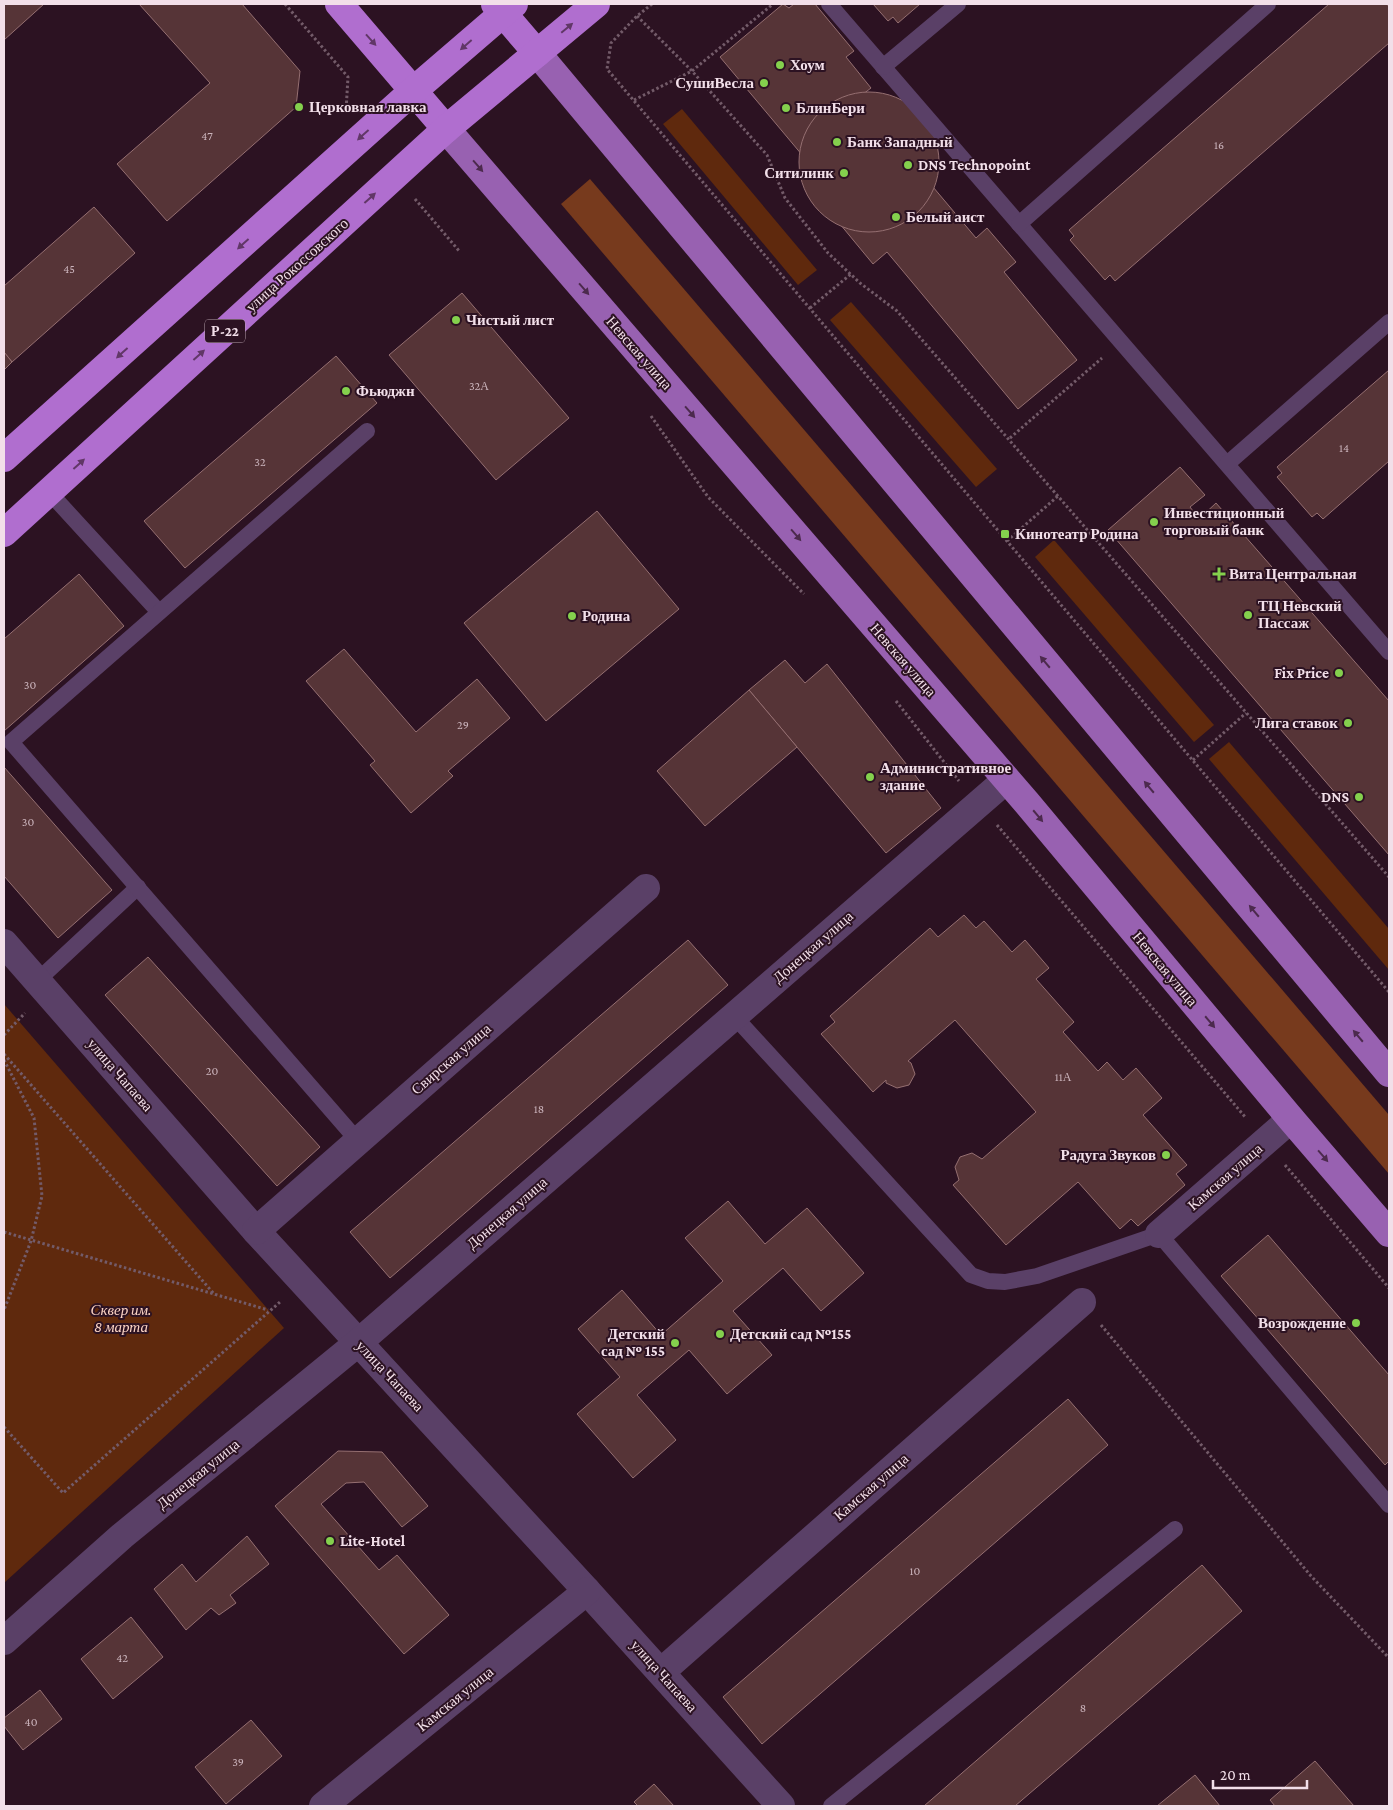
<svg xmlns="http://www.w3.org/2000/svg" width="1393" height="1810" font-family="'Crimson Pro',serif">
<rect width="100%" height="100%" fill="#2c1222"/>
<g fill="#5f290d">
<polygon points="682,109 817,270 798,285 663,124"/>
<polygon points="851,302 997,469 976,487 830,320"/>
<polygon points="1054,540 1214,725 1194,742 1035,557"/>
<polygon points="1229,742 1389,929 1389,970 1209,759"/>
<polygon points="4,1004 284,1328 4,1583"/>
</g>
<polygon fill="#773a1d" points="590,179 1389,1115 1389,1174 561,204"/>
<g fill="#563437" stroke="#956f71">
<polygon points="4,4 44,4 4,40"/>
<polygon points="139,4 242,4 300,71 296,107 167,221 117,164 210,83"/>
<polygon points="783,4 789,8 794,4 815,4 854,51 846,57 871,88 858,98 976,238 987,228 1016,262 1004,272 1077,360 1018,409 887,252 873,264 797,172 808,162 720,57"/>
<polygon points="873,4 920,4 898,23 893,17 888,21"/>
<polygon points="1329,4 1387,4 1389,7 1389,43 1115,281 1110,275 1105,280 1070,240 1074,236 1069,230"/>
<circle cx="869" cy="162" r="70"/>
<polygon points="94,207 135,253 12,362 4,352 4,286"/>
<polygon points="462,293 569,418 496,480 389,355"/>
<polygon points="4,352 12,362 4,370"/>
<polygon points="336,356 377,403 185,568 144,521"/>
<polygon points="1389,370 1389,461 1323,519 1317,513 1312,517 1277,477 1282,473 1277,467"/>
<polygon points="1180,467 1205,495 1190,507 1199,519 1216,503 1389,701 1389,855 1108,530"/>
<polygon points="597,511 679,609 546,721 464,623"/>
<polygon points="79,574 124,626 4,731 4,639"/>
<polygon points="344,649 416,732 477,679 510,718 448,771 453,776 411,813 370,765 375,761 306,681"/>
<polygon points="785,660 805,683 827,664 941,808 886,853 749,690"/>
<polygon points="749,690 797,747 705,826 657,771"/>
<polygon points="4,767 112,890 58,938 4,876"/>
<polygon points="964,915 976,928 984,921 1012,952 1025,940 1049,968 1036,979 1074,1022 1063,1032 1098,1071 1107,1062 1123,1080 1136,1068 1162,1098 1143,1115 1187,1165 1176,1174 1185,1185 1138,1226 1131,1219 1120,1229 1078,1182 1006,1245 953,1185 959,1180 955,1167 960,1157 972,1153 982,1159 1036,1112 955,1020 908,1061 911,1063 915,1074 909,1085 897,1088 886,1083 886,1080 873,1092 821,1034 835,1022 830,1016 930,928 938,937"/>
<polygon points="688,940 728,985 390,1278 350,1232"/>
<polygon points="148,957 320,1147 277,1186 105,995"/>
<polygon points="728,1201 765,1244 807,1208 864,1273 821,1311 783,1268 733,1311 772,1355 727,1394 689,1350 637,1395 676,1440 633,1478 577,1414 620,1377 578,1329 622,1290 661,1335 723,1281 685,1238"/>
<polygon points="1268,1235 1389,1375 1389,1461 1385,1465 1221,1276"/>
<polygon points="1068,1399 1108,1445 762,1744 723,1697"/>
<polygon points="338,1451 382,1452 428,1506 402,1527 364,1482 346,1483 321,1504 379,1570 397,1555 449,1615 404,1654 275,1506"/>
<polygon points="247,1536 269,1564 230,1595 236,1603 219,1615 211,1608 186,1630 154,1589 182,1564 196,1582"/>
<polygon points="1202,1565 1242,1611 1015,1806 924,1806"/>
<polygon points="131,1617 163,1657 113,1699 81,1659"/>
<polygon points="40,1690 62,1719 23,1750 4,1726 4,1718"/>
<polygon points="251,1720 282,1756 226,1804 195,1767"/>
<polygon points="1315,1761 1354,1806 1275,1806 1270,1800"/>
<polygon points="1195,1775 1220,1806 1157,1806"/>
<polygon points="654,1784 674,1806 638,1806 634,1802"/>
</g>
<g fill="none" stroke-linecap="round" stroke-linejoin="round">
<g stroke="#735b69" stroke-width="3" stroke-dasharray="2.5 2.5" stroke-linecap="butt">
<polyline points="285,4 348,77 346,111"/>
<polyline points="652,4 637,16 611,43 607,69 1389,992"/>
<polyline points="637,16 692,71 767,155 785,198 828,253 860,283 897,311 1389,877"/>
<polyline points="634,100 692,71 773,4"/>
<polyline points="415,199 460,252"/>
<polyline points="810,308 851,274"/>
<polyline points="651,416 708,497 804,594"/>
<polyline points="1010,438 1102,358"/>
<polyline points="1007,541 1058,496"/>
<polyline points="896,701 959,781"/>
<polyline points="1193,760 1246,713"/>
<polyline points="997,825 1246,1118"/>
<polyline points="4,1035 25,1013"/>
<polyline points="4,1054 215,1295"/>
<polyline points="4,1060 34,1118 42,1196 31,1241 4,1310"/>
<polyline points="1285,1165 1389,1288"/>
<polyline points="4,1232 268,1310"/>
<polyline points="1101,1325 1311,1576 1389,1658"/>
<polyline points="4,1427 63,1493 280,1302"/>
</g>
<g stroke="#5a4067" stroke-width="16">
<polyline points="829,4 1389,652"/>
<polyline points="883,67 958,4"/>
<polyline points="1019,224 1268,4"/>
<polyline points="1227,464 1389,322"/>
<polyline points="49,492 159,612"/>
<polyline points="37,981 138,887"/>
<polyline points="734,1016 971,1275 988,1281 1005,1282 1037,1276 1159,1234 1389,1505"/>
<polyline points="358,1141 11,742 367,431"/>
<polyline points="831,1806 1175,1529"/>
</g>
<g stroke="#5a4067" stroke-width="28">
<polyline points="4,943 256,1231 587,1591 781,1806"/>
<polyline points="256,1231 646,888"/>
<polyline points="1159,1234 1291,1119"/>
<polyline points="4,1641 122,1536 359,1342 1006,780"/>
<polyline points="661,1672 1082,1302"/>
<polyline points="323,1806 587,1591"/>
</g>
<g stroke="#9861b1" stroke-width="28">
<polyline points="537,53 1389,1073"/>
<polyline points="446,129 1027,803 1291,1119 1389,1233"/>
</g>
<g stroke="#b06ecf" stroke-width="28">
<polyline points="339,4 446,129"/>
<polyline points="495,4 537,53"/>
<polyline points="4,458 413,91 514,4"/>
<polyline points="4,533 446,129 596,4"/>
</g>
</g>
<defs><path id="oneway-solid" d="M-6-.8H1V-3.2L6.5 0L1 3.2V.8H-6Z" transform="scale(1.25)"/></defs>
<g fill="#613767">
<use href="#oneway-solid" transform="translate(567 28) rotate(-40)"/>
<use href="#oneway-solid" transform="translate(371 40) rotate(48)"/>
<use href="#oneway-solid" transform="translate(466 45) rotate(139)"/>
<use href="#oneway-solid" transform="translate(363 135) rotate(138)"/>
<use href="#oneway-solid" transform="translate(370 198) rotate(-42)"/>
<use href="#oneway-solid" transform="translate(243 244) rotate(138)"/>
<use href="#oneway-solid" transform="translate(122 353) rotate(138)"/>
<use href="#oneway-solid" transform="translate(199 355) rotate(-42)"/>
<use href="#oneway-solid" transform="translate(79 464) rotate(-42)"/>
</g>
<g fill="#4c2a4d">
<use href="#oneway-solid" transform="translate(478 166) rotate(49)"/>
<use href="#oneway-solid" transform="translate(584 289) rotate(49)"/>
<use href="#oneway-solid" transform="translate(690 412) rotate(49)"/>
<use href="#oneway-solid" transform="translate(796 535) rotate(49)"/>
<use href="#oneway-solid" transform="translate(1045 662) rotate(-130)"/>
<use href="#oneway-solid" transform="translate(1149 787) rotate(-130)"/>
<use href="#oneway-solid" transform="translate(1038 816) rotate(50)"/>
<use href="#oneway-solid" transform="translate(1254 911) rotate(-130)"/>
<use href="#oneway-solid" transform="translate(1210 1022) rotate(50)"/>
<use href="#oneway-solid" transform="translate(1358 1036) rotate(-130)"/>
<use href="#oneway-solid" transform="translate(1323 1156) rotate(49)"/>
</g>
<g fill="#84d04d" stroke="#2c1222" stroke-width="2">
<circle cx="780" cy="65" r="5"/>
<circle cx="764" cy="83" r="5"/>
<circle cx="299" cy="107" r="5"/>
<circle cx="786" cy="108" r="5"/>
<circle cx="837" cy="142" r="5"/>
<circle cx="908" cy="165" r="5"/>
<circle cx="844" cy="173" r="5"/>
<circle cx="896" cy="217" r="5"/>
<circle cx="456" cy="320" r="5"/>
<circle cx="346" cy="391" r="5"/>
<circle cx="1154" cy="522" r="5"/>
<rect x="1000" y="529" width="10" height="10" rx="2.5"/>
<path d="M1216.5 566.5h5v5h5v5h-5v5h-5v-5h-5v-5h5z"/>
<circle cx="1248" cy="615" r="5"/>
<circle cx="572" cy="616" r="5"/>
<circle cx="1339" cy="673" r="5"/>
<circle cx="1348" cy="723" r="5"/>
<circle cx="870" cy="777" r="5"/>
<circle cx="1359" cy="797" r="5"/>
<circle cx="1166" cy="1155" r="5"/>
<circle cx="1356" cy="1323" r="5"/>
<circle cx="720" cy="1334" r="5"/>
<circle cx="675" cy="1343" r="5"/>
<circle cx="330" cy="1541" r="5"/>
</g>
<g text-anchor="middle" stroke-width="4" stroke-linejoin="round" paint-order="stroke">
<g font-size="12" fill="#cbb4bc">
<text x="207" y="140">47</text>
<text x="1219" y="149">16</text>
<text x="69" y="273">45</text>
<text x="479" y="390">32А</text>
<text x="1344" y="452">14</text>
<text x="260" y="466">32</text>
<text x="30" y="689">30</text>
<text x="463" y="729">29</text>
<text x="28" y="826">30</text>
<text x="212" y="1075">20</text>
<text x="1063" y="1081">11А</text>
<text x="539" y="1113">18</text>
<text x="915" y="1575">10</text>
<text x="122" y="1662">42</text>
<text x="1083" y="1712">8</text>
<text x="31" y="1726">40</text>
<text x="238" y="1766">39</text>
</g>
<rect fill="#2c1222" stroke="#b7a2ad" stroke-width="1" x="205" y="319.5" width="40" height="23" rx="4"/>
<g font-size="14" font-weight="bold" fill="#f2dfe9">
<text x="225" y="336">Р-22</text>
</g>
<g font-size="15" font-weight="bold" fill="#f2dfe9" stroke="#2c1222" text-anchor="start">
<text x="790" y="70">Хоум</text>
<text x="754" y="88" text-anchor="end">СушиВесла</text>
<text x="309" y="112">Церковная лавка</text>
<text x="796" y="113">БлинБери</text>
<text x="847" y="147">Банк Западный</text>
<text x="918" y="170">DNS Technopoint</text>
<text x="834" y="178" text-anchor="end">Ситилинк</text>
<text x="906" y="222">Белый аист</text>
<text x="466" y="325">Чистый лист</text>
<text x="356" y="396">Фьюджн</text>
<text x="1164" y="518">Инвестиционный<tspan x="1164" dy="17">торговый банк</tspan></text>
<text x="1015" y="539">Кинотеатр Родина</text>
<text x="1229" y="579">Вита Центральная</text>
<text x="1258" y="611">ТЦ Невский<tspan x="1258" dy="17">Пассаж</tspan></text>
<text x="582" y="621">Родина</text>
<text x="1329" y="678" text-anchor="end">Fix Price</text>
<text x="1338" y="728" text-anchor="end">Лига ставок</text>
<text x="880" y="773">Административное<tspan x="880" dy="17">здание</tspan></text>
<text x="1349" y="802" text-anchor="end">DNS</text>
<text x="1156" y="1160" text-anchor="end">Радуга Звуков</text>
<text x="1346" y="1328" text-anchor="end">Возрождение</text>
<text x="665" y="1339" text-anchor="end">Детский<tspan x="665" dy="17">сад № 155</tspan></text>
<text x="730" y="1339">Детский сад №155</text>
<text x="340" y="1546">Lite-Hotel</text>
</g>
<g font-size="15" fill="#f2dfe9" stroke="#2c1222">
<text transform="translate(297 265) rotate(-42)" y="5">улица Рокоссовского</text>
<text transform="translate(639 353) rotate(49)" y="5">Невская улица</text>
<text transform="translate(903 660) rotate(49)" y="5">Невская улица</text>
<text transform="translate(813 947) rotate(-41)" y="5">Донецкая улица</text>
<text transform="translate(1165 969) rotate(50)" y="5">Невская улица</text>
<text transform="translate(451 1059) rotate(-41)" y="5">Свирская улица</text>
<text transform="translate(120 1075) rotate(49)" y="5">улица Чапаева</text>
<text transform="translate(1225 1177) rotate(-41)" y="5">Камская улица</text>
<text transform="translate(507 1213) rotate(-41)" y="5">Донецкая улица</text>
<text transform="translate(390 1376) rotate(47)" y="5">улица Чапаева</text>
<text transform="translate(198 1474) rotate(-39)" y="5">Донецкая улица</text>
<text transform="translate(871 1487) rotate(-41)" y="5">Камская улица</text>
<text transform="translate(664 1676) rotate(48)" y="5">улица Чапаева</text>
<text transform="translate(455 1699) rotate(-39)" y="5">Камская улица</text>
</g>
<g font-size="15" font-style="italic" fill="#fbd3c3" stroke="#2c1222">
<text x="121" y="1315">Сквер им.<tspan x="121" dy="17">8 марта</tspan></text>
</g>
</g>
<rect width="1393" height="1810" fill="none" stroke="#f2dfe9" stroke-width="10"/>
<path d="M1213 1780v8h94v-8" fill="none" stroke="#f2dfe9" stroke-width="2.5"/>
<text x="1220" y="1780" font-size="15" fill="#f2dfe9" stroke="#2c1222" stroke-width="4" paint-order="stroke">20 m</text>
</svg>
